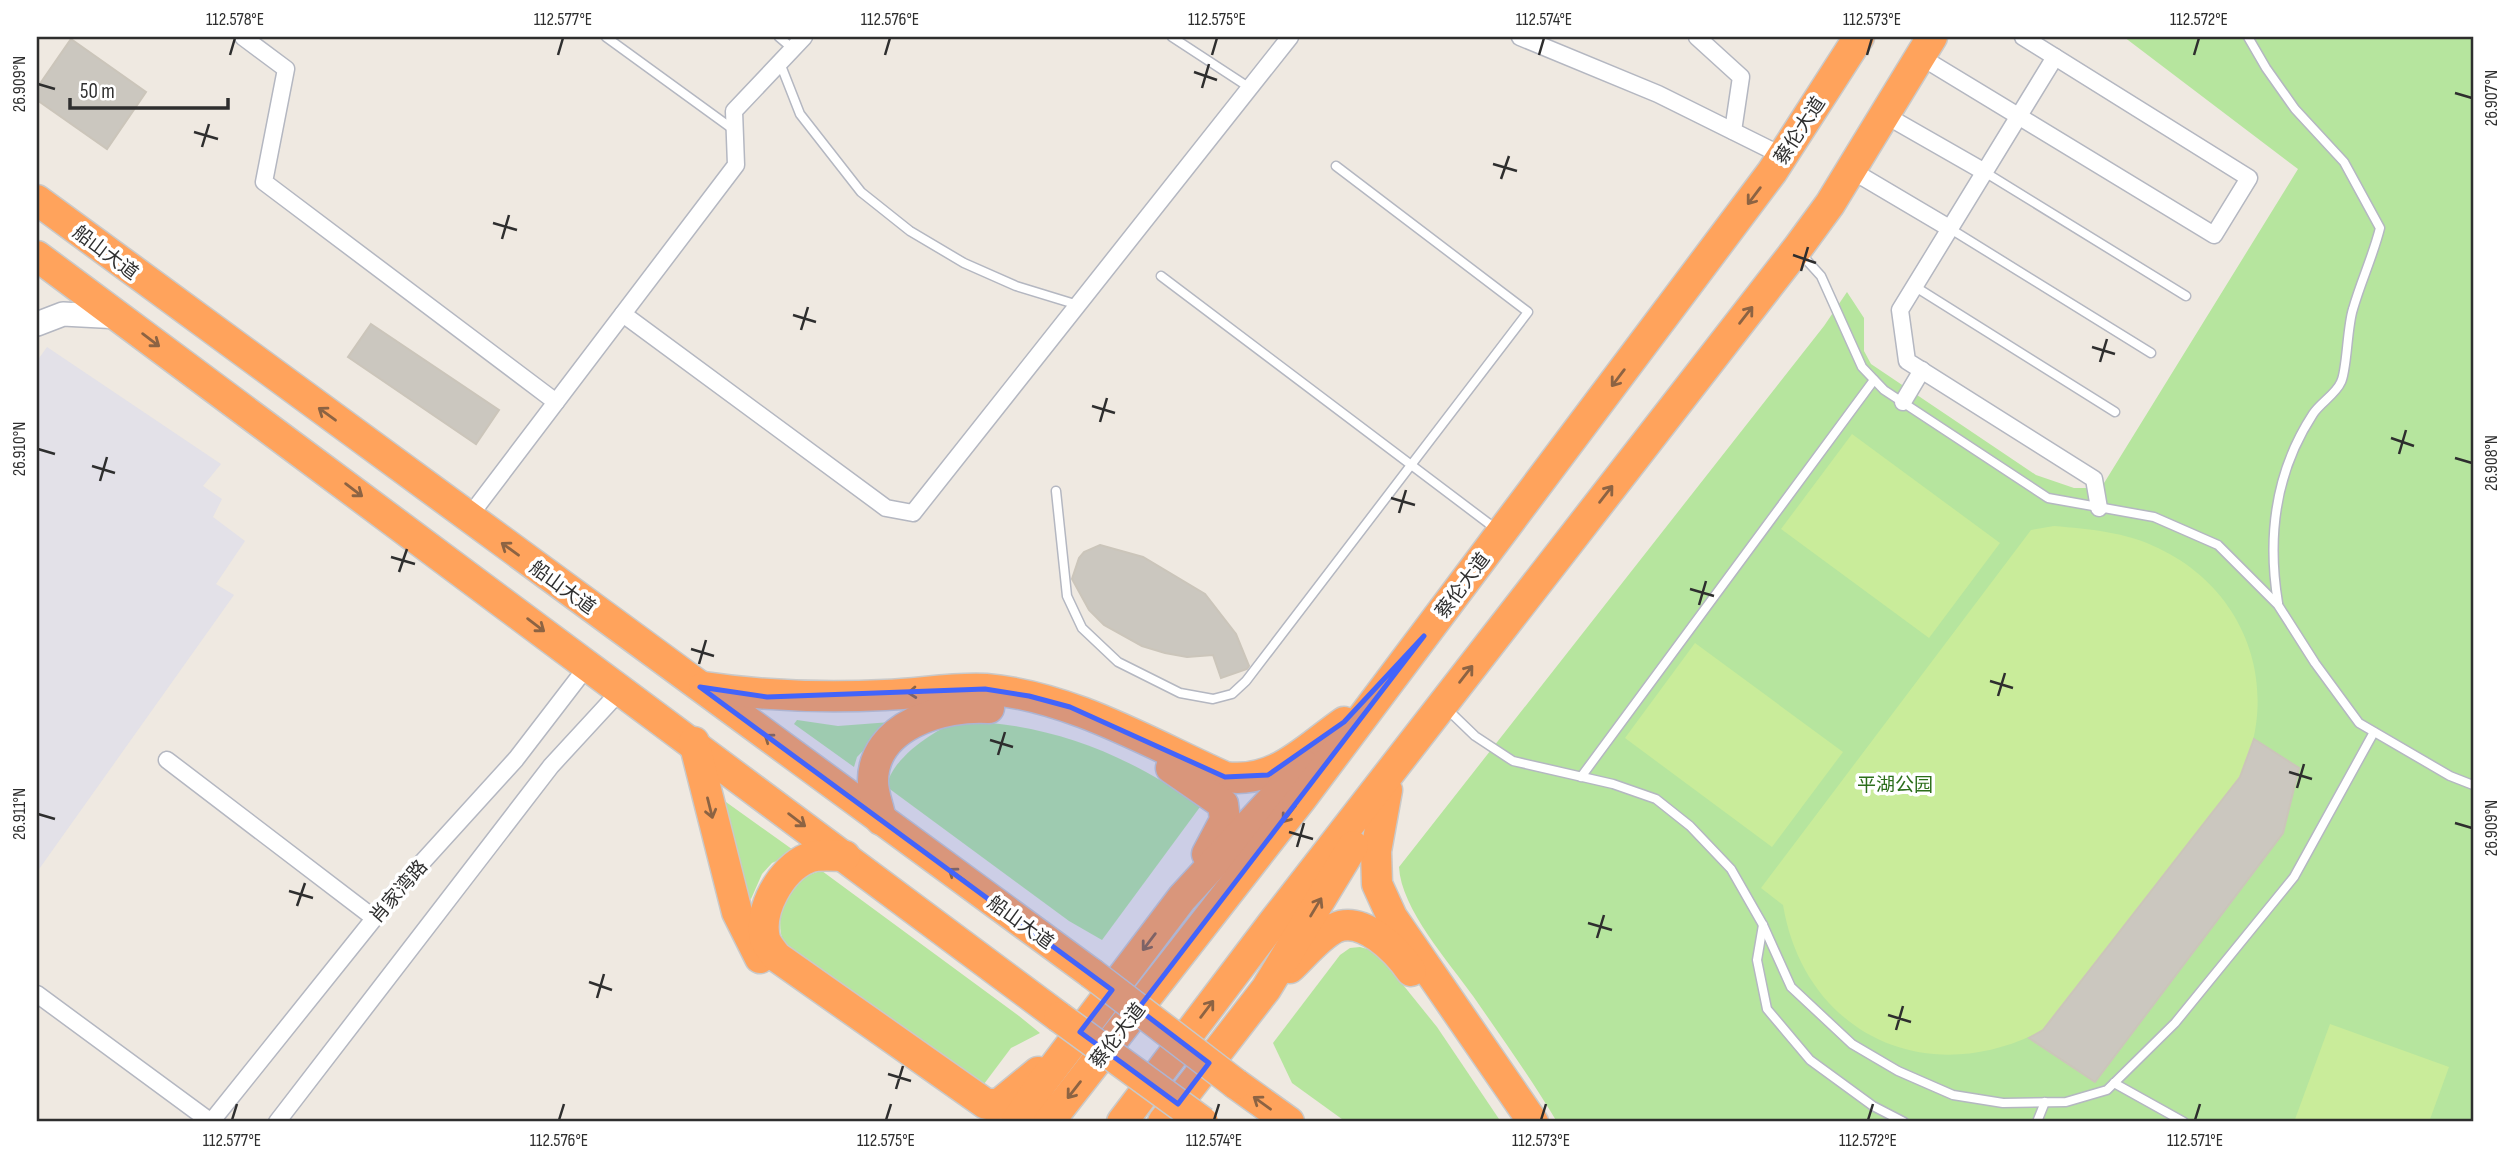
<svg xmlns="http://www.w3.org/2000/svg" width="2510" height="1159" font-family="'Sofia Sans Condensed','Noto Sans SC',sans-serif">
<rect width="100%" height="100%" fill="#efe9e1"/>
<polygon fill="#e3e1e8" points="47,347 221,464 203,486 222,499 213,517 245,541 216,584 234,595 37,872 37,361"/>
<g fill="#b6e59e">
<path d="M2124 37H2473V1122H1557C1531 1078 1502 1038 1473 996 1449 962 1401 909 1399 867L1824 326 1847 292 1864 318V351L1871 364 2036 475 2074 488H2101L2298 169Z"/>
<polygon points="797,720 838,726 891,722 857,757 854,767 794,724"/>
<path d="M960 721C1048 723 1129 754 1200 807L1102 940 1069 921 887 787C889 760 936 728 960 721Z"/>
<polygon points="719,797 796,852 772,863 762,874 751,899 747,897"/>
<path d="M822 871 1019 1016 1040 1033 1011 1048 981 1088 784 944C772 914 789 877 822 871Z"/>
<polygon points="1360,947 1371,950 1383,960 1437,1027 1501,1122 1346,1122 1292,1083 1273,1043 1340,955 1350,948"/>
</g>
<g fill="#c9ec9a">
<polygon points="1852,434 2000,543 1929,638 1781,529"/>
<path d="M2054 526C2089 529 2126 532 2158 548 2247 590 2282 689 2240 777L2043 1030C1928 1091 1805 1035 1783 905L1761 888 2031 530Z"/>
<polygon points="1695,643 1843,752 1772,847 1625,738"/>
<polygon points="2330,1024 2449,1067 2429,1122 2294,1122"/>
</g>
<g fill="#cbc7bf" stroke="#cbc5ba" stroke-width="2">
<polygon points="71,39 146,92 107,149 37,100 37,88"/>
<polygon points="371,324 499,410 476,444 348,357"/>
<polygon points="1100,545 1143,557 1205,594 1236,634 1249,666 1247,669 1221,678 1213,655 1187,657 1165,653 1142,646 1104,625 1089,610 1072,579 1079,558 1084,552"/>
<polygon points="2254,739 2299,768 2283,833 2095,1082 2029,1038 2043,1030 2240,777"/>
</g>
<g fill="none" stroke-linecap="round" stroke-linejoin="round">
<g stroke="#b4b7c1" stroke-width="11">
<g id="lane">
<polyline points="606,37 734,130"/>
<polyline points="779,37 793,49"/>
<polyline points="1172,37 1250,88"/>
<path d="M2248 37 2266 68 2295 109 2344 162 2380 228C2373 256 2361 281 2353 309 2347 327 2347 371 2341 382 2336 394 2320 403 2313 414 2275 472 2267 536 2278 603"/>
<polyline points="780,63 800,114 861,192 910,231 964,263 1016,286 1078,305"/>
<polyline points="1983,171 2186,296"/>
<polyline points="1949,228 2151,353"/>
<polyline points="1801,254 1821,276 1862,367 1884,390 2048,498 2154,517 2218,545 2278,605 2315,663 2359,723 2450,776 2473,785"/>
<polyline points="1161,276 1496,529"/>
<polyline points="1914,286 2115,412"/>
<polyline points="1056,491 1067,596 1082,628 1118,662 1180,693 1213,699 1232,694 1246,681 1528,312 1336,166"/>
<polyline points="1447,709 1475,736 1513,761 1613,784 1656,799 1690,826 1731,869 1763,925 1791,987 1852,1044 1898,1071 1953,1095 2003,1103 2066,1102 2107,1090 2175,1023 2294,877 2374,732"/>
<polyline points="1581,777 1874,380"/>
<polyline points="1763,925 1757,960 1767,1009 1810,1060 1873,1106 1904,1122"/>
<polyline points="2114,1083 2184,1122"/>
<polyline points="2037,1122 2045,1102"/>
</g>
</g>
<g stroke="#b4b7c1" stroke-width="19">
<g id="street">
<polyline points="243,37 286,69 264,182 556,402"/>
<polyline points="1520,37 1658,94 1783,156"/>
<polyline points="1697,37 1741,77 1733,131"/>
<polyline points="1921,57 2214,235 2249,178 2023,37"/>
<polyline points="2055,57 1900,310 1907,361 2094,479 2099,508"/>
<polyline points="1885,115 1983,171"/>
<polyline points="1851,170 1949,228"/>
<polyline points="623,314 886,508 913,513 1290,37"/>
<polyline points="1903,402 1922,370"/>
<polyline points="468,518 736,165 734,111 804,37"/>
<polyline points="167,760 374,918"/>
<polyline points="37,994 211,1122 397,890 516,759 589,664"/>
<polyline points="277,1122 551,766 622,689"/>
</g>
</g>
<g stroke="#b4b7c1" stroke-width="26">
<polyline id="secondary" points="37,324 63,314 120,317"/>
</g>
<g stroke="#c9c9c9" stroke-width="33">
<g id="highway">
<polyline points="37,200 1091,973"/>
<polyline points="37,256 1059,1017"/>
<path d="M704 687C764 696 824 698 885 695 919 694 952 687 986 689 1070 696 1149 743 1225 777 1275 784 1305 749 1344 722"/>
<polyline points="694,742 737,912 760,958"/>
<polyline points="1171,768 1223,804 1225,820 1207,854"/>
<polyline points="1387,790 1376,851 1377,884 1392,917 1533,1122"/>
<path d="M881 820C879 808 873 794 873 782 872 725 944 705 989 708"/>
<path d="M845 856C835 856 817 854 808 858 781 869 758 910 765 939 767 945 773 952 777 957L986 1104H999L1038 1072"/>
<path d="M1290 968C1303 956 1319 936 1335 928 1363 915 1397 951 1411 971"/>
<polyline points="1236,1084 1289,1122"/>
<polyline points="1016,1122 1041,1084 1182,898 1304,765"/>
<polyline points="1049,1122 1302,798 1772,172 1859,37"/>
<polyline points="1122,1122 1272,924 1797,249 1830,204 1932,37"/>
<polyline points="1163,1122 1266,989 1353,846"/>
</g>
</g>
<use href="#lane" stroke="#fff" stroke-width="8"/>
<use href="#street" stroke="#fff" stroke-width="16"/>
<use href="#secondary" stroke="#fff" stroke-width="23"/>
<use href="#highway" stroke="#ffa35c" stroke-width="30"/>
<g stroke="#c9c9c9" stroke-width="33" stroke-linecap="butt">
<g id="highway-bridge">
<polyline points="1091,973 1236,1084"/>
<polyline points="1059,1017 1203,1122"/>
</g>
</g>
<use href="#highway-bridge" stroke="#ffa35c" stroke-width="30"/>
</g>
<defs><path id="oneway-shaft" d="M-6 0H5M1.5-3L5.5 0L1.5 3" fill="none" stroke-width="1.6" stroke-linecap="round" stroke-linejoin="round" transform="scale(1.75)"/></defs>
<g stroke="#8c6343">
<use href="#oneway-shaft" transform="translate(1754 196) rotate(127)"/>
<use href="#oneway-shaft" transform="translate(1746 315) rotate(-52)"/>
<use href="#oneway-shaft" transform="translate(151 340) rotate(37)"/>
<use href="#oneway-shaft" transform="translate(1618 378) rotate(127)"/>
<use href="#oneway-shaft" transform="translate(327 414) rotate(-144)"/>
<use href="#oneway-shaft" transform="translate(354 490) rotate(37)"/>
<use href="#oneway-shaft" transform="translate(1606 494) rotate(-52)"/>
<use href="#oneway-shaft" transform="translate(510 549) rotate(-144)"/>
<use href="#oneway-shaft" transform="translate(536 625) rotate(37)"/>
<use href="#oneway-shaft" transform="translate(1466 674) rotate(-52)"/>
<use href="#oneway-shaft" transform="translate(918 692) rotate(175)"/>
<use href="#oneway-shaft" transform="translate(773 741) rotate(-144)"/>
<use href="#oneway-shaft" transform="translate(710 808) rotate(76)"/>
<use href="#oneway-shaft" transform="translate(1289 814) rotate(128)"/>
<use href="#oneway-shaft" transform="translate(797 820) rotate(37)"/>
<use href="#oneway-shaft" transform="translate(957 875) rotate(-144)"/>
<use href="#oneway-shaft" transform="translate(1316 907) rotate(-59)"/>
<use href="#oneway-shaft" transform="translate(1149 942) rotate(127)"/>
<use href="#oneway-shaft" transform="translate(1207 1009) rotate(-53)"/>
<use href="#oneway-shaft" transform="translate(1074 1090) rotate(128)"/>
<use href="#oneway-shaft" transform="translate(1262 1103) rotate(-144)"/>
</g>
<path fill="#4264fb" fill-opacity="0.2" stroke="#4264fb" stroke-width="5" stroke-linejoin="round" d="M1424 636 1138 1009 1209 1063 1178 1104 1080 1032 1112 990 700 687 767 697 985 689 1029 696 1070 707 1225 777 1268 775 1344 722Z"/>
<path fill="none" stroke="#2e2e2e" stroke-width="2.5" d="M230 55 235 38M558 55 563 38M885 55 890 38M1212 55 1217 38M1539 55 1544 38M1867 55 1872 38M2194 55 2199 38M1194 72 1217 80M38 84 55 89M1202 88 1209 64M2455 93 2472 98M194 132 218 139M202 147 209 124M1493 164 1517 171M1501 179 1509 156M493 223 517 230M502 239 509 215M1793 255 1816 263M1801 271 1808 247M793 315 816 322M801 330 808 307M2092 347 2115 354M2100 362 2107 339M1092 406 1115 413M1100 422 1107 398M2391 438 2414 446M38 449 55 454M2399 454 2406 430M2455 458 2472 463M92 466 115 473M100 481 107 457M1391 498 1415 505M1399 513 1406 490M391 557 415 564M399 572 407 549M1690 589 1714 596M1699 605 1706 581M691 649 714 656M699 664 706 640M1990 681 2013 688M1998 696 2005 673M990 740 1013 747M998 755 1005 732M2289 772 2312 779M2297 788 2304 764M38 814 55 819M2455 823 2472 828M1289 832 1313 839M1297 847 1304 823M289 891 313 898M297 906 305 883M1588 923 1612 930M1597 938 1604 915M589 982 612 990M597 998 604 974M1888 1015 1911 1022M1896 1030 1903 1006M888 1074 911 1081M896 1089 903 1066M232 1120 237 1104M559 1120 564 1104M886 1120 891 1104M1214 1120 1219 1104M1541 1120 1546 1104M1868 1120 1873 1104M2195 1120 2200 1104"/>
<g text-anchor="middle" stroke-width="7" stroke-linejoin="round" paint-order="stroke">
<g font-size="19" fill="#2e2e2e" stroke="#fff">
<text transform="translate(1799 130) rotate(-57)" y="7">蔡伦大道</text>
<text transform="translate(106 252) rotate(37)" y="7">船山大道</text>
<text transform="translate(1462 585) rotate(-53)" y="7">蔡伦大道</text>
<text transform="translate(563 587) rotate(36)" y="7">船山大道</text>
<text transform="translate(398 891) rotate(-49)" y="7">肖家湾路</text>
<text transform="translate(1021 922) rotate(36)" y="7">船山大道</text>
<text transform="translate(1117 1035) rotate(-52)" y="7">蔡伦大道</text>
</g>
<g font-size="19" fill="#2c6e1b" stroke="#fff">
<text x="1895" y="791">平湖公园</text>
</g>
</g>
<rect width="2510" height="1159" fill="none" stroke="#ffffff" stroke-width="77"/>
<path d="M70 98v10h158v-10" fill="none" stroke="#2e2e2e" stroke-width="3.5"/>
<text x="80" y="98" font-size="21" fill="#2e2e2e" stroke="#ffffff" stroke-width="5" paint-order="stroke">50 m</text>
<rect x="38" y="38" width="2434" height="1082" fill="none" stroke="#2e2e2e" stroke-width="2.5"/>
<g font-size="18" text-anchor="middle" fill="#2e2e2e">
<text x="235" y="25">112.578°E</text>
<text x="563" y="25">112.577°E</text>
<text x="890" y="25">112.576°E</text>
<text x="1217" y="25">112.575°E</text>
<text x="1544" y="25">112.574°E</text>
<text x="1872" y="25">112.573°E</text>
<text x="2199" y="25">112.572°E</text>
<text transform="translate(19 84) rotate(-90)" y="6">26.909°N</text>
<text transform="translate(2491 98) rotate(-90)" y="6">26.907°N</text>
<text transform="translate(19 449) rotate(-90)" y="6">26.910°N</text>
<text transform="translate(2491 463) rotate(-90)" y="6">26.908°N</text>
<text transform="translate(19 814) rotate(-90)" y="6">26.911°N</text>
<text transform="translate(2491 828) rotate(-90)" y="6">26.909°N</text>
<text x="232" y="1146">112.577°E</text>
<text x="559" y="1146">112.576°E</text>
<text x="886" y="1146">112.575°E</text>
<text x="1214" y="1146">112.574°E</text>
<text x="1541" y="1146">112.573°E</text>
<text x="1868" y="1146">112.572°E</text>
<text x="2195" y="1146">112.571°E</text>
</g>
</svg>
